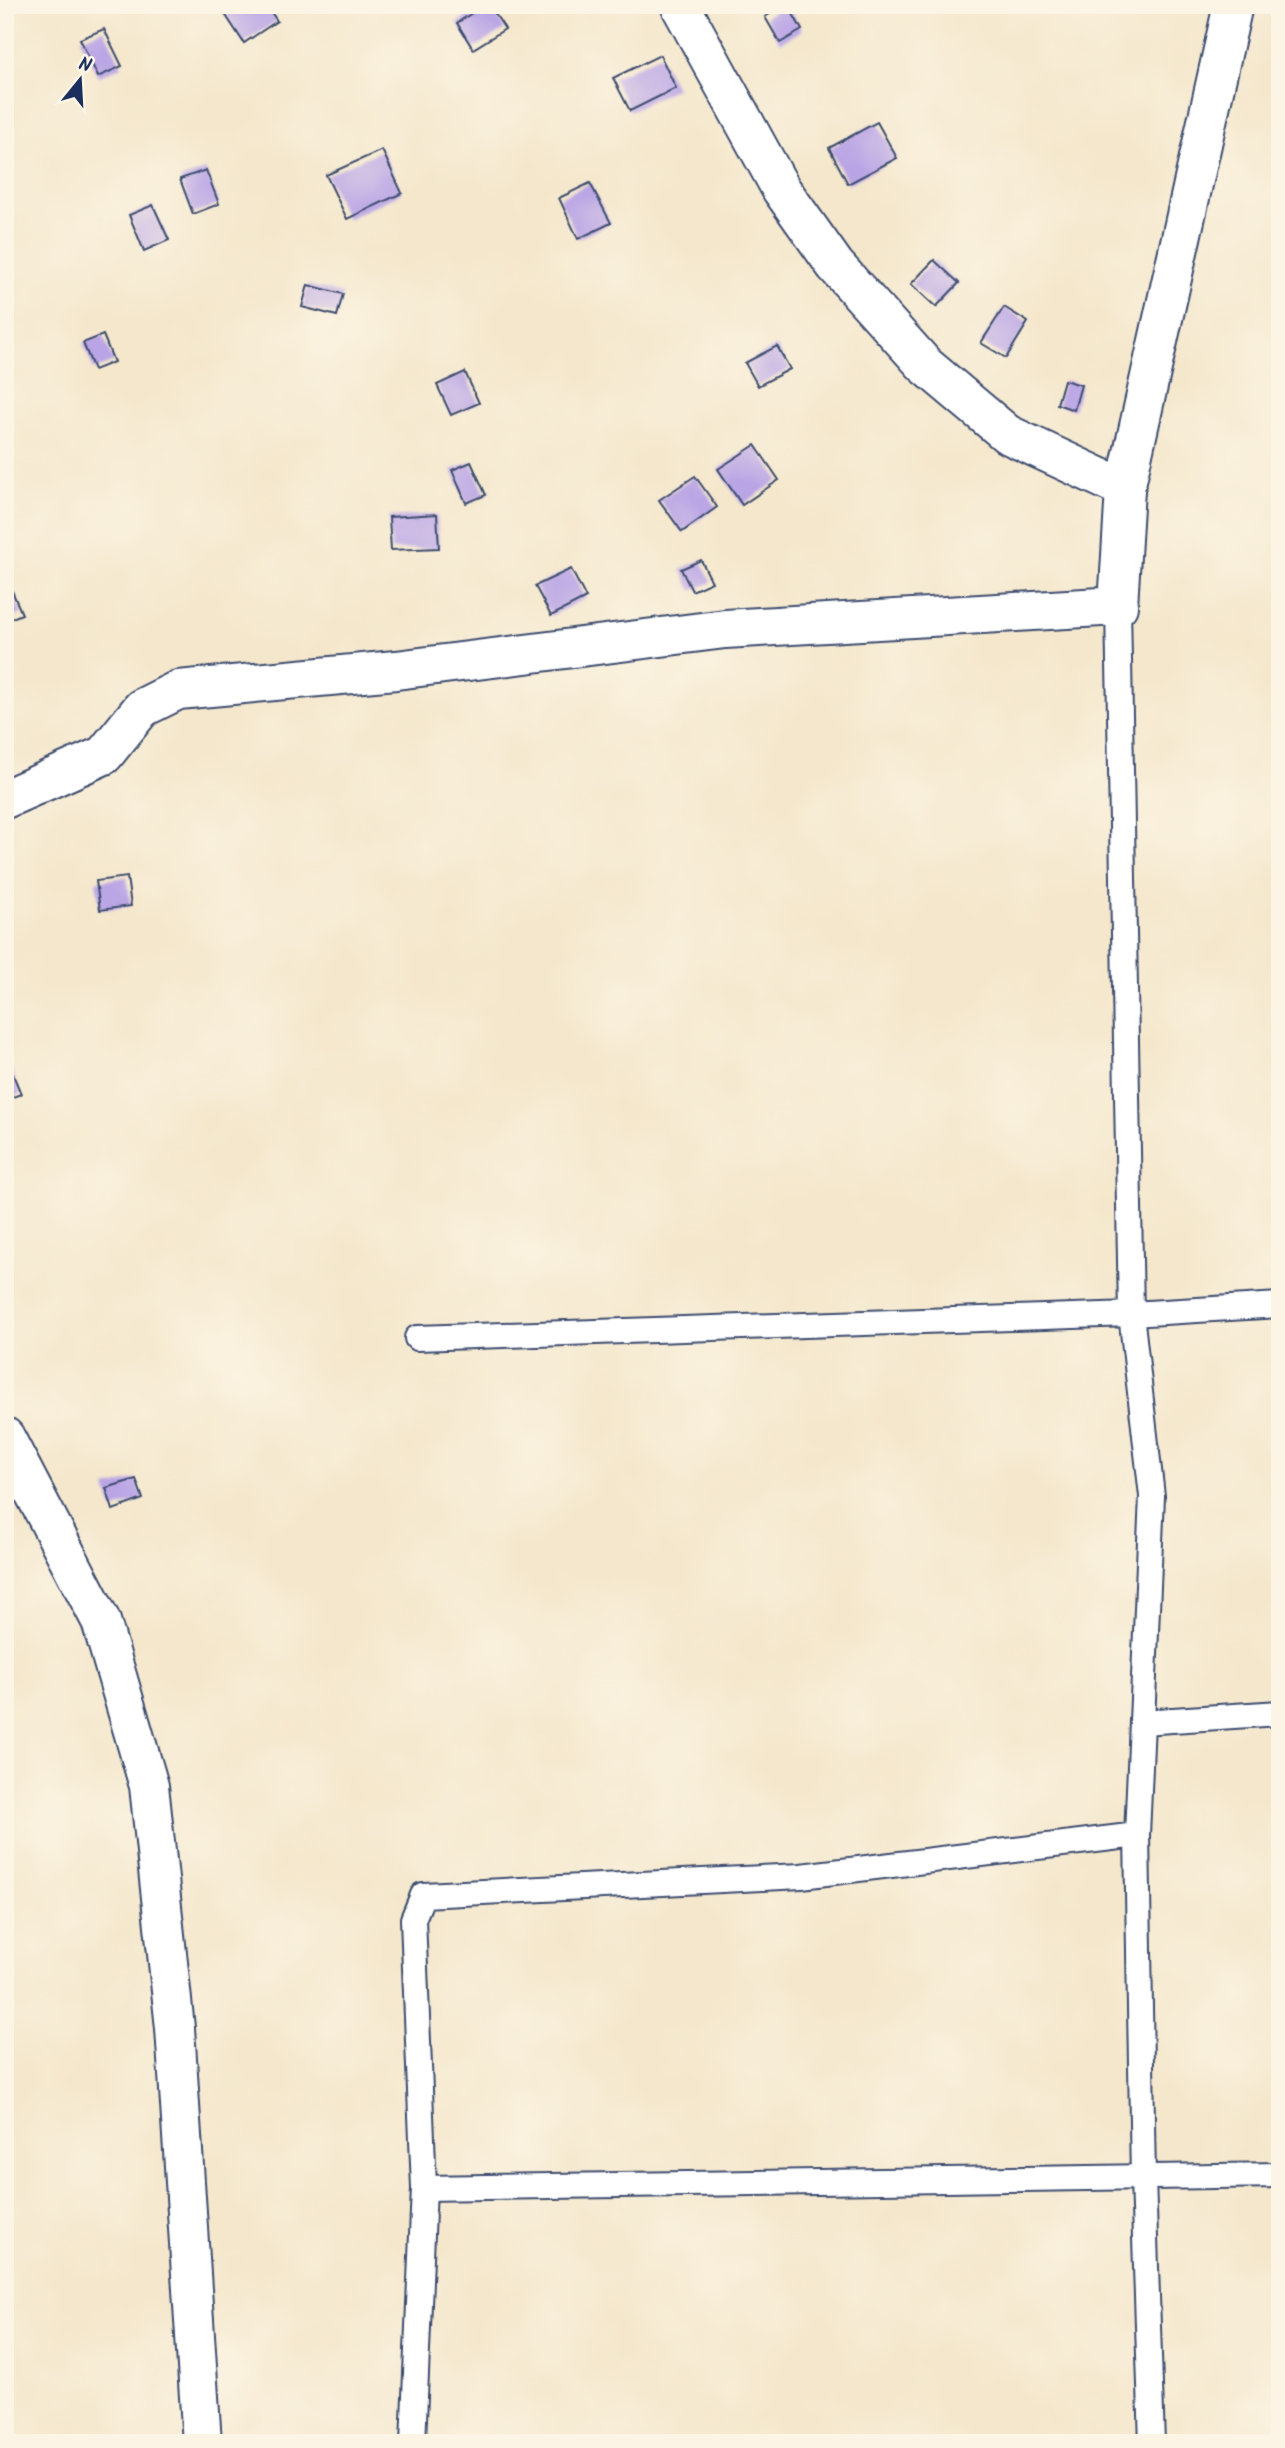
<svg xmlns="http://www.w3.org/2000/svg" width="1285" height="2448" font-family="Kalam,sans-serif">
<rect width="100%" height="100%" fill="#fcf5e5"/>
<filter id="ink" filterUnits="userSpaceOnUse"><feTurbulence type="fractalNoise" baseFrequency=".0143" numOctaves="2"/><feDisplacementMap in="SourceGraphic" scale="14" xChannelSelector="R" yChannelSelector="G"/><feConvolveMatrix kernelMatrix="1 2 1 2 8 2 1 2 1" color-interpolation-filters="sRGB"/></filter>
<filter id="wash" filterUnits="userSpaceOnUse"><feTurbulence type="fractalNoise" baseFrequency=".00686" numOctaves="4" result="noise"/><feDisplacementMap in="SourceGraphic" scale="28" xChannelSelector="R" yChannelSelector="G"/><feGaussianBlur stdDeviation="1.57" result="paint"/><feColorMatrix in="noise" values="0 0 0 0 0 0 0 0 0 0 0 0 0 0 0 0 0 1.4 0 .05"/><feComposite in="paint" operator="in"/></filter>
<g filter="url(#wash)">
<rect width="100%" height="100%" fill="#f4e7cc"/>
<g id="blocks">
<g fill="#b9a4e5">
<polygon points="219,5 266,5 277,21 244,43"/>
<polygon points="484,5 489,5 505,29 473,49 457,23"/>
<polygon points="784,5 788,5 802,30 780,43 765,17"/>
<polygon points="104,29 122,66 98,77 80,39"/>
<polygon points="660,55 676,88 630,111 613,78"/>
<polygon points="877,122 897,158 848,184 829,148"/>
<polygon points="382,150 402,193 347,219 326,175"/>
<polygon points="206,170 219,204 193,214 180,179"/>
<polygon points="590,183 611,223 578,239 559,198"/>
<polygon points="153,205 169,240 144,251 129,215"/>
<polygon points="934,260 959,283 936,307 911,284"/>
<polygon points="308,285 343,294 337,316 302,307"/>
<polygon points="1004,307 1028,322 1006,358 981,343"/>
<polygon points="103,335 114,362 94,370 83,343"/>
<polygon points="777,346 790,369 758,386 745,363"/>
<polygon points="465,372 479,403 451,415 437,385"/>
<polygon points="1064,380 1081,385 1074,410 1057,404"/>
<polygon points="755,445 779,480 742,505 718,469"/>
<polygon points="471,462 486,495 466,503 452,470"/>
<polygon points="695,476 717,507 682,532 659,500"/>
<polygon points="437,514 439,548 391,550 389,517"/>
<polygon points="701,560 712,582 692,591 681,569"/>
<polygon points="571,569 586,598 551,616 535,586"/>
<polygon points="12,591 22,614 5,621 5,593"/>
<polygon points="127,877 131,906 100,910 96,881"/>
<polygon points="8,1062 21,1094 5,1100 5,1064"/>
<polygon points="136,1479 143,1499 113,1510 106,1488"/>
</g>
</g>
</g>
<g filter="url(#ink)">
<use href="#blocks" fill-opacity="0" stroke="#3c4b6e" stroke-width="2"/>
<g fill="none" stroke-linecap="round" stroke-linejoin="round">
<g stroke="#3c4b6e" stroke-width="28">
<g id="lane">
<polyline points="1118,606 1131,1314 1152,1496 1137,1835 1143,2179 1152,2443"/>
<polyline points="417,1338 1131,1314 1280,1305"/>
<polyline points="1142,1722 1280,1713"/>
<polyline points="424,2188 1280,2175"/>
<polyline points="413,2443 424,2188 413,1919 423,1895 801,1876 1137,1835"/>
</g>
</g>
<g stroke="#3c4b6e" stroke-width="42">
<g id="street">
<polyline points="680,5 781,189 835,265 925,365 1007,434 1125,489"/>
<polyline points="5,799 104,755 142,708 178,690 396,670 725,629 1118,606 1125,489 1233,5"/>
<polyline points="5,1437 101,1621 149,1786 175,2028 202,2443"/>
</g>
</g>
<use href="#lane" stroke="#fff" stroke-width="24"/>
<use href="#street" stroke="#fff" stroke-width="38"/>
</g>
</g>
<rect width="1285" height="2448" fill="none" stroke="#fcf5e5" stroke-width="28"/>
<g transform="translate(80 80) rotate(18)" stroke="#fcf5e5" stroke-width="5" paint-order="stroke">
<path d="M0-5L12 26L0 18L-12 26Z" fill="#1b2f5e"/>
<text y="-10" font-size="19" font-weight="bold" text-anchor="middle" fill="#1b2f5e">N</text>
</g>
</svg>
